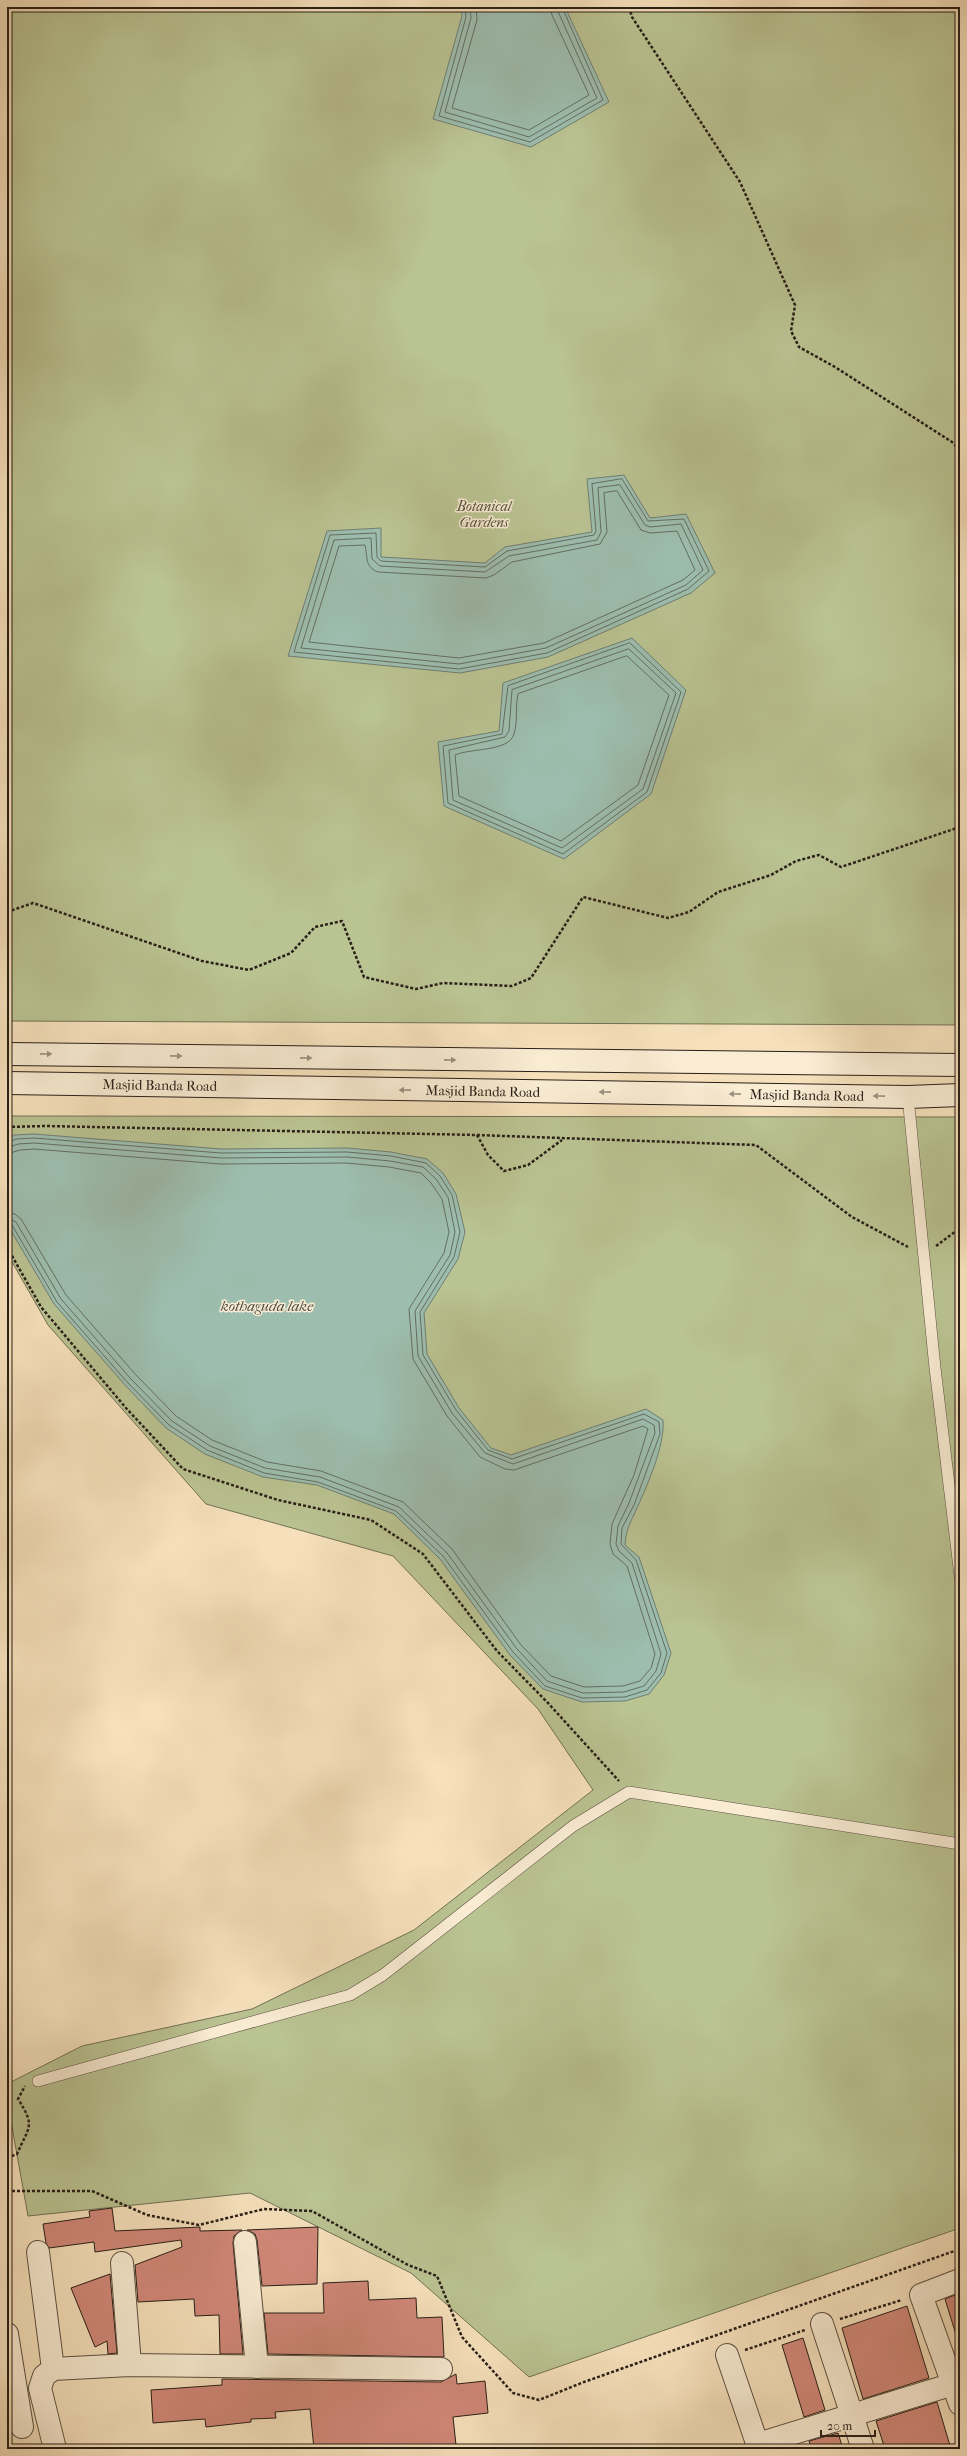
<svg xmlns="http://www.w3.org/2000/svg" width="967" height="2456" font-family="'IM FELL French Canon',serif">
<rect width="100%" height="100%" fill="#f6e1bc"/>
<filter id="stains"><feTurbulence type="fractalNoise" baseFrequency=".005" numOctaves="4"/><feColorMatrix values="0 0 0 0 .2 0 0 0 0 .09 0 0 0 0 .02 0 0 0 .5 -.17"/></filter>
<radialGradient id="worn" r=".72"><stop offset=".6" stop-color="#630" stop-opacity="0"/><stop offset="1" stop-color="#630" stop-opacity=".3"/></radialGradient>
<g fill="#bac392" stroke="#727155">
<polygon points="7,7 960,7 960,1025 7,1021"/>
<polygon points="7,1116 960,1117 960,2228 529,2377 411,2273 250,2193 28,2216 7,2099 7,2084 82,2046 252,2009 414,1930 593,1790 538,1709 393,1556 206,1504 48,1325 7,1253"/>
</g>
<g fill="#9dbeaf" stroke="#6f7e73">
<polygon points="461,7 565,7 609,102 531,147 433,119 462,16"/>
<polygon points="624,475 650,518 686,514 715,573 691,593 548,657 460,673 288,656 327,531 381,528 381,557 485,563 505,547 592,532 587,479"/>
<polygon points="632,638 686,690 651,794 564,859 444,806 438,742 499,731 503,683"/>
<path d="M34 1134 221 1149 347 1148 391 1152 427 1159 443 1173 456 1194 465 1232 458 1259 424 1313 427 1354 459 1408 491 1448 511 1455 646 1409 663 1420C665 1445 648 1484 637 1508 631 1522 626 1528 625 1545L639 1557 671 1653 664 1675 649 1694 625 1701 582 1702 543 1689 510 1655 440 1559 394 1514 317 1485 263 1477 205 1454 166 1428 125 1385 54 1304 10 1229 7 1224V1140L14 1135Z"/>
</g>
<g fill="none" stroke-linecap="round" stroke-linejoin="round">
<g stroke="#636e64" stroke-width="1">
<polyline points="465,7 466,17 439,116 530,142 603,100 562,7"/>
<polyline points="470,7 471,18 445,112 529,137 597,98 556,7"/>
<polyline points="476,7 477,20 452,108 529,130 589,95 552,15 550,7"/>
<polygon points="622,479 648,521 684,519 709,571 688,589 547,653 459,669 294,652 330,535 376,533 377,557 381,561 485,567 507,551 594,535 596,531 592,484"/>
<polygon points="620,485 645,525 650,527 681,524 703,570 686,585 546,648 459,664 301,648 334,540 371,538 372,559 380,566 485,572 509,556 597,540 601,532 598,488"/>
<path d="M617 491 641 530 650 533 677 531 695 570 683 580 544 643 459 658 309 642 339 546 365 545C368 556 364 567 378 572L486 578 494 575 512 562 600 544 607 532 604 493Z"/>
<polygon points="630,643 681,692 647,792 563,854 448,803 443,746 502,734 508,686"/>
<polygon points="629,649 676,693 643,789 562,848 453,800 449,750 505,737 509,731 512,690"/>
<path d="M627 656 669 695 638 785 561 841 459 796 455 755C470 748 509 752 514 734 518 722 515 707 518 694Z"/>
<polyline points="7,1143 16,1139 34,1138 221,1153 347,1152 391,1156 426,1163 440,1176 452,1195 460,1232 454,1257 420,1312 423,1355 456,1410 488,1450 512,1459 644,1414 659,1422 660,1434 634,1505 622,1528 621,1544 636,1560 667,1653 661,1673 647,1690 625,1697 582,1698 545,1686 513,1652 443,1556 396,1511 318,1482 264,1473 207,1450 169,1425 128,1383 57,1302 12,1225 7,1223"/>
<polyline points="7,1148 18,1144 34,1143 221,1158 347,1157 390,1161 423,1167 436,1179 448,1197 455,1232 450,1255 415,1311 418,1356 452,1413 485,1453 513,1464 643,1419 654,1425 655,1433 629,1503 618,1526 616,1544 619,1551 632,1563 661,1654 656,1671 644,1686 624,1692 583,1693 547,1681 517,1649 447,1553 399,1507 320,1477 265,1468 210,1446 172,1421 131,1379 61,1299 16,1222 7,1218"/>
<polyline points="7,1154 20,1150 34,1149 221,1164 346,1163 389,1167 421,1173 431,1183 442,1199 449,1232 444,1253 409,1309 413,1359 447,1416 480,1457 505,1469 514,1470 643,1426 648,1429 634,1475 612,1524 610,1544 613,1554 627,1566 655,1654 651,1668 640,1681 623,1686 584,1687 551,1676 521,1645 452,1549 403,1502 321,1471 267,1462 212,1440 176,1416 136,1375 66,1295 21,1219 15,1214 7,1212"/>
</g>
</g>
<g fill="#d18879" stroke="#291f18">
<polygon points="112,2208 115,2231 200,2227 200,2231 242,2230 234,2236 233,2243 243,2354 220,2354 219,2315 195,2316 194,2299 138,2302 135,2265 182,2247 181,2240 95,2252 94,2242 49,2248 46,2243 43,2224 90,2217 89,2211"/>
<polygon points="318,2227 317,2284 262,2286 257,2240 255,2234 247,2230"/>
<polygon points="110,2274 117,2353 108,2354 107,2341 95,2347 71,2288"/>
<polygon points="368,2281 369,2300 416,2298 417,2318 442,2317 444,2357 268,2354 264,2313 324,2313 323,2283"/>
<polygon points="960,2293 960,2338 957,2338 945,2299"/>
<polygon points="907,2306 929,2378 863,2399 842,2328"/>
<polygon points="803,2338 825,2410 804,2417 782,2345"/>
<polygon points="456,2374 457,2384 485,2381 488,2413 453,2417 456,2445 418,2449 348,2449 347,2446 314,2449 310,2409 275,2412 276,2418 251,2419 251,2422 206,2427 205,2419 153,2423 151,2390 222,2385 222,2379 441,2382"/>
<polygon points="937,2402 951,2449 885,2449 876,2421"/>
<polygon points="838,2433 843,2449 812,2449 809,2441"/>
</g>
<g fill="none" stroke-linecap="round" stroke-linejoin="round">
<g stroke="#5c5041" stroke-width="12">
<g id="service">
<polyline points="908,1097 935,1368 960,1576"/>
<polyline points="38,2081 350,1995 383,1975 573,1826 629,1792 960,1844"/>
</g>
</g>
<g stroke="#5c5041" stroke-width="24">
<g id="minor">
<polyline points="245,2242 257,2367"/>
<polyline points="38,2252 53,2369"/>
<polyline points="122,2263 130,2365"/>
<polyline points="960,2280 921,2295 960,2404"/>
<polyline points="822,2324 863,2449"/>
<polyline points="7,2334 22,2427"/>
<polyline points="727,2355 759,2449"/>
<polyline points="758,2444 960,2382"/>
<polyline points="55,2449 40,2388 44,2376 53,2369 130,2365 441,2369"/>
</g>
</g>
<g stroke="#291f18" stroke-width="24">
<g id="secondary">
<polyline points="7,1054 960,1065"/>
<polyline points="7,1083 908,1097 960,1095"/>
</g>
</g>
<g stroke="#291f18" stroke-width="2.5" stroke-dasharray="3 2" stroke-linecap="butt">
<polyline points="629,7 632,17 740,182 795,305 791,331 799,347 835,367 952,442 960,450"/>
<polyline points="7,912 33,903 202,961 249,970 291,953 315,927 342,921 364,977 416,989 443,983 512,986 531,978 583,897 668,918 689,912 718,892 771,875 796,861 819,855 841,867 960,827"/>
<polyline points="7,1127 46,1126 477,1135 756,1145 852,1217 908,1247"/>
<polyline points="477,1135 488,1155 504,1171 528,1165 562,1140"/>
<polyline points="936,1246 960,1228"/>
<polyline points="7,1247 41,1307 126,1408 183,1469 278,1500 371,1520 423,1554 497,1651 548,1703 619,1781"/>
<path d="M7 2158 17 2154C29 2126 36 2127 18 2099L25 2086"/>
<polyline points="7,2191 92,2191 147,2215 199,2225 264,2209 312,2211 408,2265 437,2276 462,2337 513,2393 539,2400 584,2382 960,2249"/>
<polyline points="840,2319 902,2300"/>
<polyline points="745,2350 805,2330"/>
</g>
<use href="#service" stroke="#f9ecd3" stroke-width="11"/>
<use href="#minor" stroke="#f9ecd3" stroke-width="22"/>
<use href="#secondary" stroke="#f9ecd3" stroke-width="22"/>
</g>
<defs><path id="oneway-solid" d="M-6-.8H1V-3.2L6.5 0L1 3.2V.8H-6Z"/></defs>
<g fill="#9b907f">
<use href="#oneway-solid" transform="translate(46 1054) rotate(1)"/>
<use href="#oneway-solid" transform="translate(176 1056) rotate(1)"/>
<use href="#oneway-solid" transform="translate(306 1058) rotate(1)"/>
<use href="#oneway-solid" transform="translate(450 1060) rotate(1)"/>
<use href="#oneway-solid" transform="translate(405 1090) rotate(-179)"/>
<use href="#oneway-solid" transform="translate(605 1092) rotate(-179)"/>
<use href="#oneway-solid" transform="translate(735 1094) rotate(-179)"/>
<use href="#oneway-solid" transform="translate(879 1096) rotate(-179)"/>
</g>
<g text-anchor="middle" stroke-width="3" stroke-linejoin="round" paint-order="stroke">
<g font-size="14" font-style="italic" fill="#54503d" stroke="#f9ecd3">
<text x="484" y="511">Botanical<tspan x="484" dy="16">Gardens</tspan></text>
</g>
<g font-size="14" fill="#291f18" stroke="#f9ecd3">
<text transform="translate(160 1085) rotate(1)" y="5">Masjid Banda Road</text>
<text transform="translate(483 1091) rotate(1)" y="5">Masjid Banda Road</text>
<text transform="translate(807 1095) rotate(1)" y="5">Masjid Banda Road</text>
</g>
<g font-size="15" font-style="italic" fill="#4c4f45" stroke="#f9ecd3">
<text x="267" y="1311">kothaguda lake</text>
</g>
</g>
<rect width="967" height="2456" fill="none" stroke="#f6e1bc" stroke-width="24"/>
<rect x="8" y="8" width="951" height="2440" fill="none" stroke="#291f18" stroke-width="2"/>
<rect x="12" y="12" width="943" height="2432" fill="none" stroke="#291f18"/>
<path d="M821 2430v6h54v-6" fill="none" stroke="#291f18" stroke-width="2"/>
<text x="827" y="2430" font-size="12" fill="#291f18" stroke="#f9ecd3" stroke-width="3" paint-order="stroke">20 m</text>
<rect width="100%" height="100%" filter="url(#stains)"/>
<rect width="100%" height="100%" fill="url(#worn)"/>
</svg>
